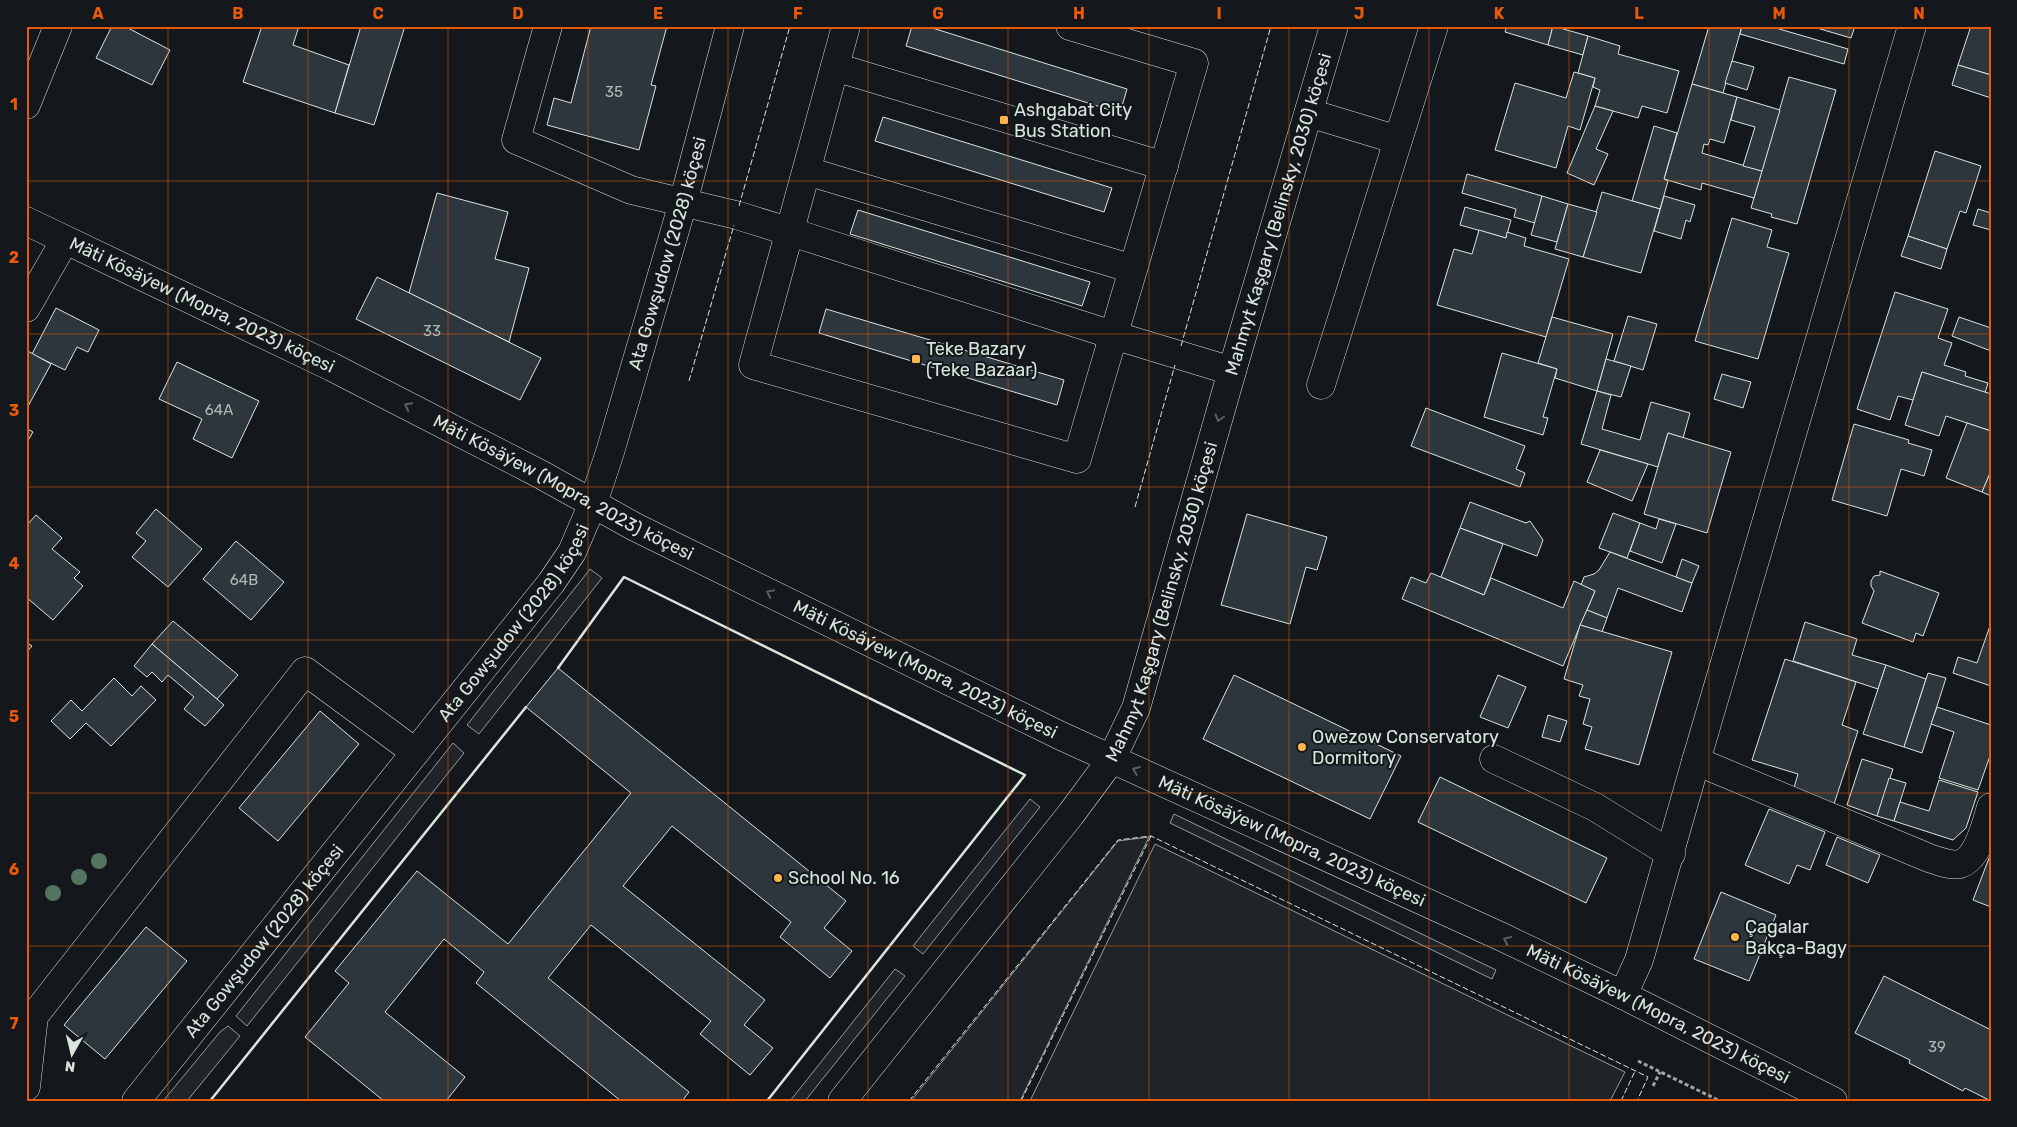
<svg xmlns="http://www.w3.org/2000/svg" width="2017" height="1127" font-family="Rubik,sans-serif">
<rect width="100%" height="100%" fill="#14181c"/>
<g fill="#202428" stroke="#939e99">
<polygon points="590,569 602,578 479,734 467,725"/>
<polygon points="453,743 464,753 247,1026 236,1016"/>
<polygon points="1030,799 1040,807 923,954 913,946"/>
<polygon points="1174,814 1496,970 1492,979 1170,823"/>
<polygon points="1149,837 1020,1101 911,1101 1118,841"/>
<polygon points="1155,844 1625,1072 1610,1101 1030,1101"/>
<polygon points="895,969 905,976 805,1101 790,1101"/>
<polygon points="228,1026 240,1036 187,1101 163,1101 220,1032"/>
</g>
<g fill="#2c363c" stroke="#d8e6dc">
<polygon points="112,26 124,26 170,50 152,85 96,58"/>
<polygon points="262,26 299,26 293,45 349,65 335,113 243,82"/>
<polygon points="361,26 405,26 374,125 335,113"/>
<polygon points="591,26 667,26 651,85 656,86 639,150 547,125 554,98 571,103"/>
<polygon points="912,26 926,26 1127,89 1120,113 906,46"/>
<polygon points="1507,26 1553,26 1548,45 1505,32"/>
<polygon points="1553,26 1588,36 1583,55 1548,45"/>
<polygon points="1709,26 1742,26 1723,93 1692,84"/>
<polygon points="1742,26 1769,26 1848,49 1844,64 1740,34"/>
<polygon points="1810,26 1855,26 1851,38"/>
<polygon points="1971,26 1991,26 1991,75 1958,65"/>
<polygon points="1588,36 1620,46 1618,54 1679,71 1667,113 1642,106 1638,118 1595,106 1600,90 1593,87 1595,78 1578,73"/>
<polygon points="1732,61 1754,67 1747,90 1725,83"/>
<polygon points="1958,65 1991,75 1991,98 1952,85"/>
<polygon points="1574,72 1595,78 1580,130 1568,126 1556,168 1495,150 1515,83 1566,98"/>
<polygon points="1789,77 1836,90 1797,224 1771,217 1772,214 1751,208"/>
<polygon points="1692,84 1737,97 1724,143 1710,139 1708,145 1704,144 1702,153 1762,171 1754,198 1702,183 1701,190 1664,179"/>
<polygon points="1737,97 1780,110 1762,171 1743,166 1755,127 1731,120"/>
<polygon points="1595,106 1613,111 1596,149 1608,154 1594,185 1567,173"/>
<polygon points="883,117 1112,188 1104,212 875,141"/>
<polygon points="1654,126 1677,133 1664,179 1668,181 1660,209 1632,201"/>
<polygon points="1935,151 1981,166 1966,213 1960,211 1947,249 1908,236"/>
<polygon points="1467,174 1542,196 1535,223 1514,217 1516,209 1462,193"/>
<polygon points="1602,192 1660,209 1641,273 1583,257"/>
<polygon points="437,193 508,212 495,259 529,268 509,342 409,293"/>
<polygon points="1542,196 1568,204 1557,242 1531,235"/>
<polygon points="1664,196 1695,205 1690,222 1686,220 1681,239 1654,231"/>
<polygon points="1568,204 1597,212 1583,257 1555,249"/>
<polygon points="1465,207 1511,220 1506,238 1460,225"/>
<polygon points="1978,209 1991,213 1991,230 1973,225"/>
<polygon points="858,210 1090,282 1082,306 850,234"/>
<polygon points="1732,218 1772,230 1767,247 1789,253 1758,359 1695,341"/>
<polygon points="1479,230 1506,238 1507,232 1526,238 1524,246 1569,259 1546,337 1437,305 1454,249 1472,254"/>
<polygon points="1908,236 1947,249 1941,269 1901,256"/>
<polygon points="377,277 541,358 520,400 356,319"/>
<polygon points="1895,292 1948,309 1938,338 1952,343 1944,365 1966,372 1965,376 1988,383 1985,393 1922,372 1913,400 1898,396 1890,420 1857,409"/>
<polygon points="56,308 99,330 88,352 77,347 65,370 32,354"/>
<polygon points="826,309 1064,380 1057,405 819,333"/>
<polygon points="1628,316 1657,324 1643,370 1614,361"/>
<polygon points="1552,317 1613,334 1597,391 1555,378 1557,369 1538,363"/>
<polygon points="1959,317 1991,328 1991,351 1952,336"/>
<polygon points="26,350 51,364 26,410"/>
<polygon points="1502,353 1557,369 1543,417 1548,418 1543,435 1484,417"/>
<polygon points="1606,359 1631,366 1621,397 1597,391"/>
<polygon points="177,362 259,401 232,458 193,439 202,419 159,399"/>
<polygon points="1922,372 1991,394 1991,431 1946,416 1939,436 1905,425"/>
<polygon points="1722,374 1751,382 1743,408 1714,399"/>
<polygon points="1597,391 1611,395 1602,429 1640,440 1651,402 1690,413 1683,438 1668,433 1658,467 1581,444"/>
<polygon points="1426,408 1525,446 1516,469 1525,473 1520,487 1411,446"/>
<polygon points="1967,423 1991,431 1991,471 1982,492 1946,478"/>
<polygon points="1854,424 1909,440 1908,443 1932,450 1924,476 1901,469 1887,516 1832,500"/>
<polygon points="26,428 33,432 26,444"/>
<polygon points="1668,433 1731,452 1707,533 1644,514"/>
<polygon points="1600,450 1648,464 1632,501 1587,482"/>
<polygon points="1991,471 1991,496 1982,492"/>
<polygon points="1470,502 1526,523 1530,521 1543,540 1537,556 1460,528"/>
<polygon points="156,509 202,549 168,587 132,557 146,541 136,533"/>
<polygon points="1613,513 1640,523 1627,558 1599,548"/>
<polygon points="1247,514 1327,537 1317,570 1306,567 1290,624 1221,605"/>
<polygon points="36,515 62,538 52,549 80,572 74,578 83,586 53,620 26,597 26,526"/>
<polygon points="1659,519 1676,524 1662,563 1630,551 1640,523 1656,529"/>
<polygon points="1460,528 1503,544 1484,595 1441,577"/>
<polygon points="236,541 284,582 251,620 203,579"/>
<polygon points="1610,552 1692,583 1682,612 1618,588 1607,618 1587,610 1595,591 1581,585 1584,577 1594,574 1599,570"/>
<polygon points="1682,559 1699,566 1692,583 1676,577"/>
<polygon points="1880,571 1939,593 1923,636 1916,633 1913,642 1862,623 1874,591 1871,586 1871,581 1874,576 1880,575"/>
<polygon points="1431,573 1484,595 1491,578 1563,608 1574,581 1595,591 1563,666 1402,599 1411,577 1426,583"/>
<polygon points="1587,610 1607,618 1602,632 1580,625"/>
<polygon points="173,621 238,675 217,699 152,644"/>
<polygon points="1805,622 1857,639 1852,655 1886,665 1878,689 1793,661"/>
<polygon points="1991,623 1991,686 1953,673 1958,657 1977,663"/>
<polygon points="1580,625 1672,652 1639,765 1585,749 1592,727 1583,724 1590,699 1579,696 1583,685 1564,679"/>
<polygon points="26,642 32,646 26,653"/>
<polygon points="152,644 224,705 205,726 184,709 194,697 168,675 162,682 152,672 147,677 134,666"/>
<polygon points="1785,659 1856,682 1842,725 1858,731 1834,804 1793,791 1798,774 1752,760"/>
<polygon points="1886,665 1926,679 1904,747 1863,734"/>
<polygon points="558,668 846,901 824,928 852,951 830,978 780,937 791,922 672,826 623,886 765,1000 744,1025 773,1048 750,1075 700,1034 711,1021 591,925 548,978 689,1092 682,1101 621,1101 476,983 484,972 444,939 385,1012 465,1077 446,1101 384,1101 305,1037 349,983 335,971 417,871 508,944 631,793 526,707"/>
<polygon points="1928,673 1946,678 1922,753 1904,747"/>
<polygon points="1234,675 1401,756 1370,819 1203,739"/>
<polygon points="1498,675 1526,687 1508,728 1480,717"/>
<polygon points="114,678 132,696 141,686 156,700 111,746 86,723 70,739 51,721 71,700 82,711"/>
<polygon points="1937,707 1991,725 1991,753 1978,790 1939,778 1954,732 1931,724"/>
<polygon points="320,711 359,744 278,841 239,808"/>
<polygon points="1548,715 1567,721 1560,742 1542,737"/>
<polygon points="1862,759 1893,769 1877,816 1847,805"/>
<polygon points="1440,777 1607,858 1586,903 1418,822"/>
<polygon points="1889,778 1906,783 1894,821 1877,816"/>
<polygon points="1939,780 1978,792 1966,828 1953,840 1894,821 1900,802 1929,811"/>
<polygon points="1769,809 1825,832 1810,870 1797,865 1789,884 1745,865"/>
<polygon points="1837,837 1880,855 1868,883 1826,865"/>
<polygon points="1991,853 1991,907 1973,900"/>
<polygon points="1721,892 1776,915 1749,981 1694,959"/>
<polygon points="146,927 187,961 105,1059 64,1025"/>
<polygon points="1884,976 1991,1030 1991,1101 1965,1088 1963,1091 1909,1063 1910,1060 1855,1033"/>
</g>
<g fill="none" stroke-linecap="round" stroke-linejoin="round">
<g stroke="#d8e6dc" stroke-width="29">
<g id="minor">
<polyline points="548,26 516,140 631,190 736,215 791,232 1113,335 1232,371"/>
<polyline points="846,26 753,365 1077,459 1194,63 1070,26"/>
<polyline points="835,67 1164,166"/>
<polyline points="26,105 58,26"/>
<polyline points="1309,113 1398,140"/>
<polyline points="807,171 1133,269"/>
<path id="s1" d="M26 221 332 367 540 474 635 527 1059 735 1502 937 1623 995 1833 1101"/>
<polyline points="26,308 65,240"/>
<polyline points="1321,385 1434,26"/>
<polyline points="1494,759 1595,807 1671,854"/>
<path d="M1696 761 1929 858C1938 861 1951 866 1960 864 1979 858 1986 823 1991 807"/>
<polyline points="1623,995 1639,960 1696,761 1912,26"/>
<polyline points="26,1087 34,1016 305,671 415,752"/>
<path id="s2" d="M136 1101 551 583 572 552 593 503 610 452 683 203 730 26"/>
<path id="s3" d="M842 1101 1071 814 1111 760 1136 708 1232 371 1334 26"/>
</g>
</g>
<g stroke="#9da8a2" stroke-width="3" stroke-dasharray="4 2.5" stroke-linecap="butt">
<polyline points="1638,1061 1720,1101"/>
<polyline points="1653,1086 1660,1072"/>
</g>
<use href="#minor" stroke="#14181c" stroke-width="28"/>
<g stroke="#d8e6dc" stroke-width="1" stroke-dasharray="6 2.5" stroke-linecap="butt">
<polyline points="739,206 790,26"/>
<polyline points="1181,346 1271,26"/>
<polyline points="689,381 734,225"/>
<polyline points="1135,507 1175,365"/>
<polyline points="909,1101 1118,840 1151,836 1648,1077 1637,1101"/>
<polyline points="1021,1101 1151,836"/>
<polyline points="1621,1101 1635,1071"/>
</g>
<g stroke="#d8e6dc" stroke-width="2.5">
<polyline points="558,668 624,577 1025,775 767,1101"/>
<polyline points="210,1101 526,707"/>
</g>
</g>
<g fill="#55745f">
<circle cx="99" cy="861" r="8"/>
<circle cx="79" cy="877" r="8"/>
<circle cx="53" cy="893" r="8"/>
</g>
<defs><path id="oneway-chevron" d="M-2-3.5L2.5 0L-2 3.5" fill="none" stroke-width="1.6" stroke-linecap="round" stroke-linejoin="round" transform="scale(1.25)"/></defs>
<g stroke="#59605f">
<use href="#oneway-chevron" transform="translate(408 406) rotate(-153)"/>
<use href="#oneway-chevron" transform="translate(1219 418) rotate(106)"/>
<use href="#oneway-chevron" transform="translate(770 593) rotate(-154)"/>
<use href="#oneway-chevron" transform="translate(1136 770) rotate(-157)"/>
<use href="#oneway-chevron" transform="translate(1507 940) rotate(-155)"/>
</g>
<path fill="none" stroke="#e8590c" stroke-width="1" stroke-opacity="0.55" d="M168 26V1101M308 26V1101M448 26V1101M588 26V1101M728 26V1101M868 26V1101M1008 26V1101M1149 26V1101M1289 26V1101M1429 26V1101M1569 26V1101M1709 26V1101M1849 26V1101M26 181H1991M26 334H1991M26 487H1991M26 640H1991M26 793H1991M26 946H1991"/>
<g fill="#ffb74d" stroke="#14181c" stroke-width="2">
<rect x="999" y="115" width="10" height="10" rx="2.5"/>
<rect x="911" y="354" width="10" height="10" rx="2.5"/>
<circle cx="1302" cy="747" r="5"/>
<circle cx="778" cy="878" r="5"/>
<circle cx="1735" cy="937" r="5"/>
</g>
<g text-anchor="middle" stroke-width="4" stroke-linejoin="round" paint-order="stroke">
<g font-size="15" fill="#adbab4">
<text x="614" y="97">35</text>
<text x="432" y="336">33</text>
<text x="219" y="415">64A</text>
<text x="244" y="585">64B</text>
<text x="1937" y="1052">39</text>
</g>
<g font-size="18" fill="#d8e6dc" stroke="#14181c" text-anchor="start">
<text x="1014" y="116">Ashgabat City<tspan x="1014" dy="21">Bus Station</tspan></text>
<text x="926" y="355">Teke Bazary<tspan x="926" dy="21">(Teke Bazaar)</tspan></text>
<text x="1312" y="743">Owezow Conservatory<tspan x="1312" dy="21">Dormitory</tspan></text>
<text x="788" y="884">School No. 16</text>
<text x="1745" y="933">Çagalar<tspan x="1745" dy="21">Bakça-Bagy</tspan></text>
</g>
<g font-size="18" fill="#d8e6dc" stroke="#14181c">
<text dy="6" stroke="none"><textPath href="#s3" startOffset="1006">Mahmyt Kaşgary (Belinsky, 2030) köçesi</textPath></text>
<text dy="6" stroke="none"><textPath href="#s2" startOffset="1015">Ata Gowşudow (2028) köçesi</textPath></text>
<text dy="6" stroke="none"><textPath href="#s1" startOffset="195">Mäti Kösäýew (Mopra, 2023) köçesi</textPath></text>
<text dy="6" stroke="none"><textPath href="#s1" startOffset="600">Mäti Kösäýew (Mopra, 2023) köçesi</textPath></text>
<text dy="6" stroke="none"><textPath href="#s3" startOffset="601">Mahmyt Kaşgary (Belinsky, 2030) köçesi</textPath></text>
<text dy="6" stroke="none"><textPath href="#s2" startOffset="610">Ata Gowşudow (2028) köçesi</textPath></text>
<text dy="6" stroke="none"><textPath href="#s1" startOffset="1005">Mäti Kösäýew (Mopra, 2023) köçesi</textPath></text>
<text dy="6" stroke="none"><textPath href="#s1" startOffset="1410">Mäti Kösäýew (Mopra, 2023) köçesi</textPath></text>
<text dy="6" stroke="none"><textPath href="#s2" startOffset="205">Ata Gowşudow (2028) köçesi</textPath></text>
<text dy="6" stroke="none"><textPath href="#s1" startOffset="1815">Mäti Kösäýew (Mopra, 2023) köçesi</textPath></text>
</g>
</g>
<rect width="2017" height="1127" fill="none" stroke="#14181c" stroke-width="55"/>
<g transform="translate(72 1054) rotate(188)" stroke="#14181c" stroke-width="4" paint-order="stroke">
<path d="M0-4L9 19L0 12L-9 19Z" fill="#d8e6dc"/>
<text y="-8" font-size="14" font-weight="bold" text-anchor="middle" fill="#d8e6dc">N</text>
</g>
<rect x="28" y="28" width="1962" height="1072" fill="none" stroke="#e8590c" stroke-width="2"/>
<g font-size="16" text-anchor="middle" font-weight="bold" fill="#e8590c">
<text x="98" y="19">A</text>
<text x="238" y="19">B</text>
<text x="378" y="19">C</text>
<text x="518" y="19">D</text>
<text x="658" y="19">E</text>
<text x="798" y="19">F</text>
<text x="938" y="19">G</text>
<text x="1079" y="19">H</text>
<text x="1219" y="19">I</text>
<text x="1359" y="19">J</text>
<text x="1499" y="19">K</text>
<text x="1639" y="19">L</text>
<text x="1779" y="19">M</text>
<text x="1919" y="19">N</text>
<text x="14" y="110">1</text>
<text x="14" y="263">2</text>
<text x="14" y="416">3</text>
<text x="14" y="569">4</text>
<text x="14" y="722">5</text>
<text x="14" y="875">6</text>
<text x="14" y="1029">7</text>
</g>
</svg>
